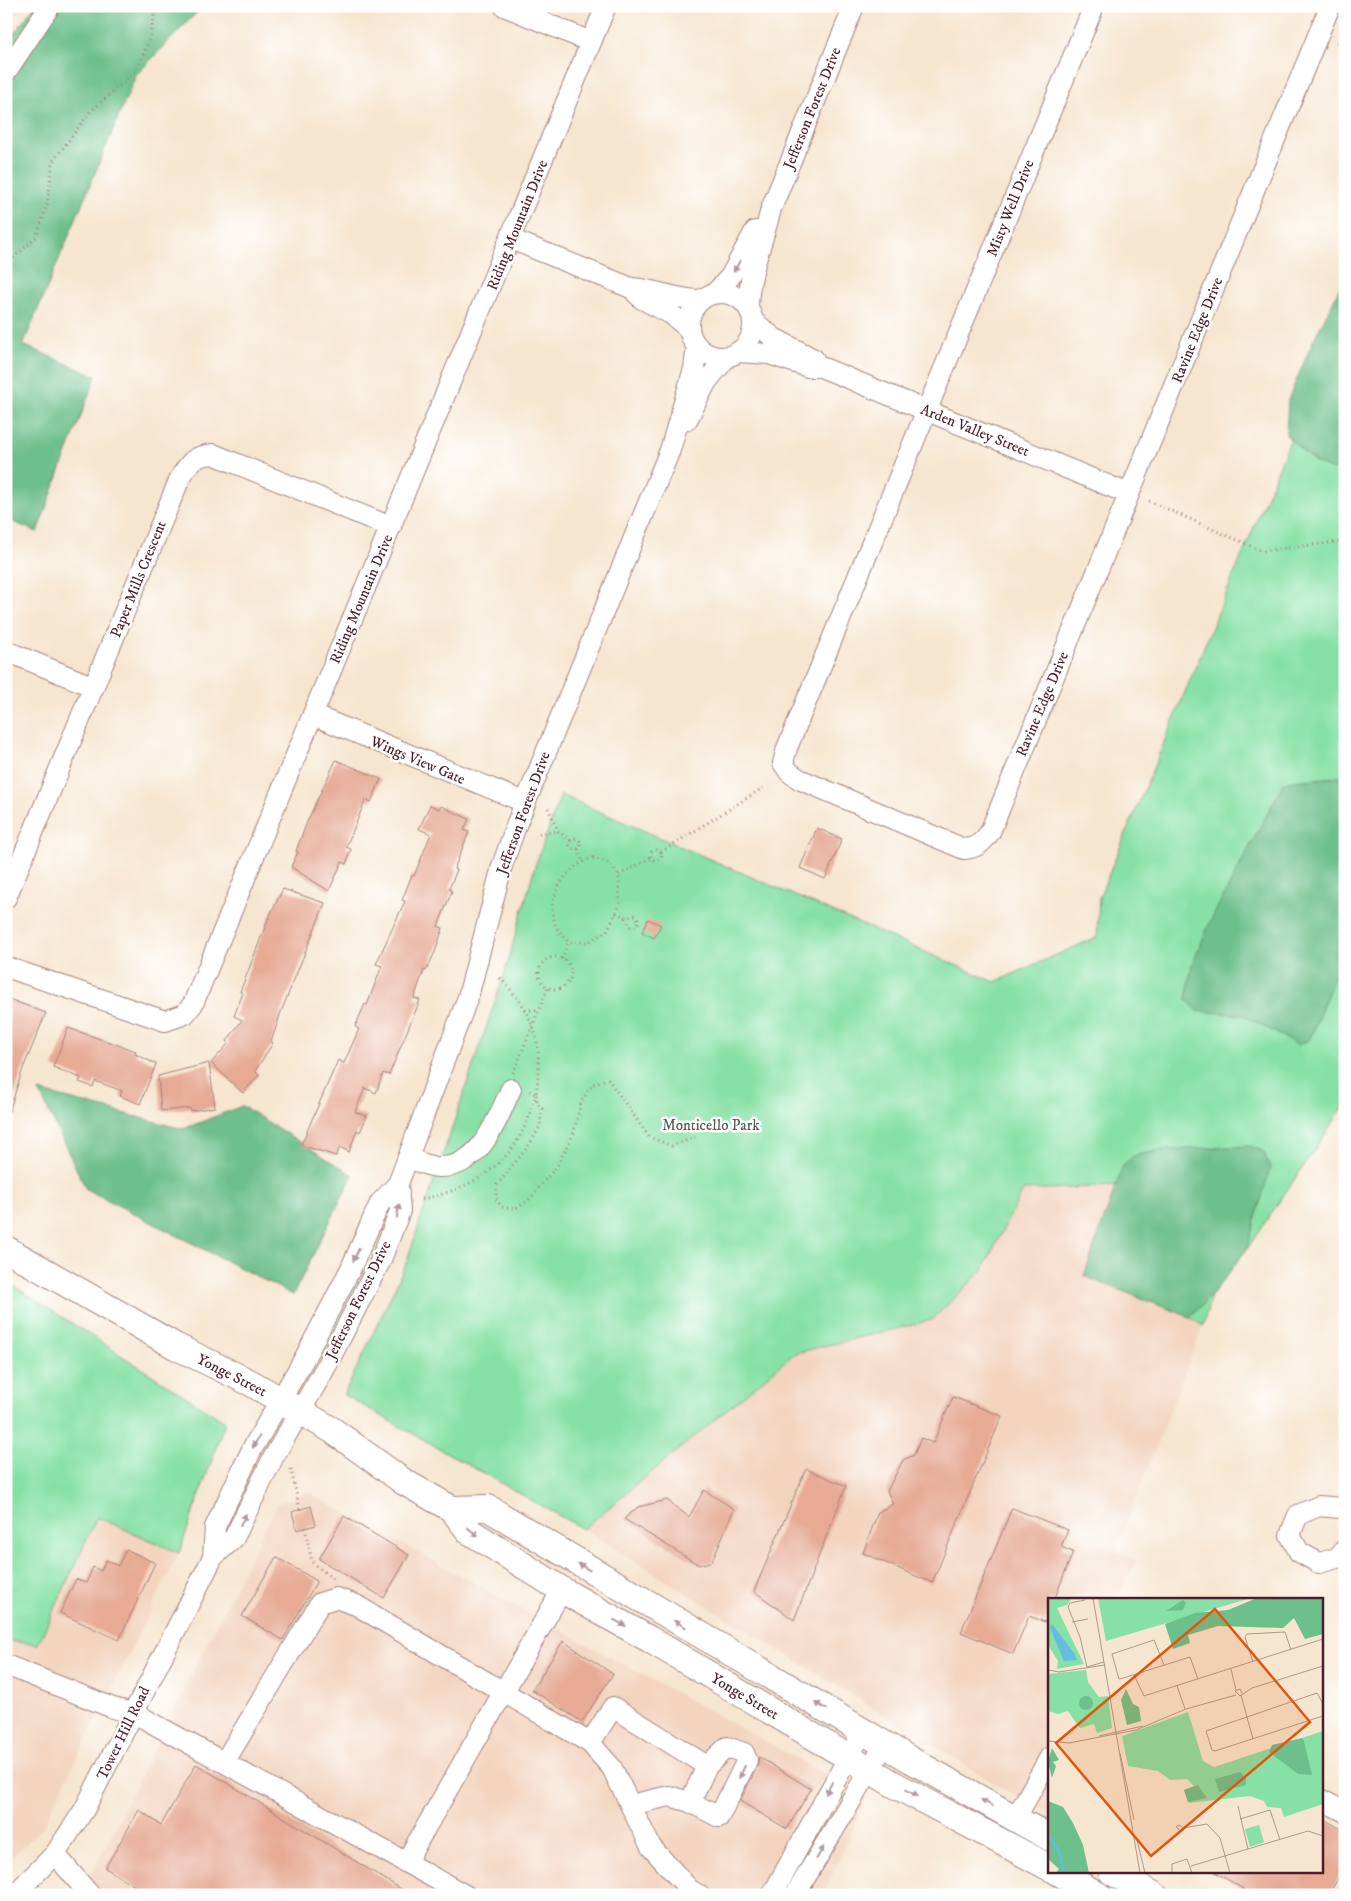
<svg xmlns="http://www.w3.org/2000/svg" width="1351" height="1901" font-family="'IM FELL DW Pica',serif">
<rect width="100%" height="100%" fill="#fff"/>
<filter id="ink" filterUnits="userSpaceOnUse"><feTurbulence type="fractalNoise" baseFrequency=".02" numOctaves="2"/><feDisplacementMap in="SourceGraphic" scale="10" xChannelSelector="R" yChannelSelector="G"/><feConvolveMatrix kernelMatrix="1 2 1 2 8 2 1 2 1" color-interpolation-filters="sRGB"/></filter>
<filter id="wash" filterUnits="userSpaceOnUse"><feTurbulence type="fractalNoise" baseFrequency=".0096" numOctaves="4" result="noise"/><feDisplacementMap in="SourceGraphic" scale="20" xChannelSelector="R" yChannelSelector="G"/><feGaussianBlur stdDeviation="1.12" result="paint"/><feColorMatrix in="noise" values="0 0 0 0 0 0 0 0 0 0 0 0 0 0 0 0 0 1.4 0 .05"/><feComposite in="paint" operator="in"/></filter>
<g filter="url(#wash)">
<rect width="100%" height="100%" fill="#f6e5cf"/>
<g fill="#f3d4bf">
<polygon points="1116,1186 1190,1317 1203,1326 1115,1552 1137,1560 1115,1600 1050,1600 1050,1813 1009,1792 583,1529 795,1353 932,1320 982,1271 1022,1190"/>
<polygon points="307,1492 867,1797 823,1895 81,1895 277,1504"/>
<polygon points="97,1517 179,1553 42,1828 6,1863 6,1641 38,1644"/>
</g>
<g fill="#87e1a6" stroke="#688068">
<polygon points="1345,309 1345,1105 1247,1249 1211,1296 1203,1326 1190,1317 1084,1276 1116,1186 1023,1190 982,1271 932,1320 795,1353 583,1529 344,1395 405,1266 505,972 535,866 561,795 995,982 1097,937 1099,898"/>
<polygon points="6,1281 225,1422 179,1553 97,1517 38,1644 6,1641"/>
</g>
<g fill="#6dbf8b" stroke="#5c6f5b">
<polygon points="35,6 203,6 136,75 23,345 96,376 37,532 6,519 6,44"/>
<path d="M1345 278V470C1321 474 1302 450 1286 435L1288 400 1314 339Z"/>
<polygon points="1345,776 1345,950 1310,1039 1298,1045 1243,1015 1198,1011 1186,999 1192,965 1211,920 1284,782"/>
<polygon points="39,1091 183,1129 242,1106 353,1175 293,1295 86,1189"/>
<polygon points="1251,1146 1264,1152 1270,1168 1247,1249 1211,1296 1190,1317 1084,1276 1123,1166 1133,1156 1162,1150"/>
</g>
<g id="blocks">
<g fill="#e6aa95">
<polygon points="336,760 381,779 371,802 366,799 346,847 351,849 346,864 342,862 329,891 291,867 298,852 296,851 307,822"/>
<polygon points="430,805 439,809 441,806 469,819 464,830 469,832 454,869 457,870 449,889 452,891 438,926 443,928 435,952 426,971 424,970 414,998 420,1000 389,1075 383,1073 376,1093 365,1088 355,1112 367,1116 360,1132 357,1130 349,1152 340,1147 336,1156 301,1145 338,1060 344,1063 359,1029 355,1027 365,1004 367,1005 382,966 376,964 405,901 402,900 412,875 414,876 431,834 419,829"/>
<polygon points="817,828 842,839 825,879 800,868"/>
<polygon points="283,889 325,903 281,1012 271,1042 273,1043 255,1071 259,1075 243,1093 211,1063 229,1043 227,1041 242,1020 234,1016 243,993 240,992 269,917"/>
<polygon points="648,919 661,925 654,938 642,932"/>
<polygon points="6,998 46,1013 22,1071 9,1112 6,1111"/>
<polygon points="68,1028 136,1051 135,1054 156,1064 140,1104 120,1096 122,1091 95,1081 93,1087 79,1082 81,1078 53,1067"/>
<polygon points="209,1063 215,1107 191,1111 190,1108 161,1111 158,1076"/>
<polygon points="953,1397 1002,1416 932,1583 863,1553 878,1512 893,1504 887,1491 903,1460 914,1455 921,1438 933,1443"/>
<polygon points="806,1469 846,1486 794,1620 754,1591"/>
<polygon points="704,1490 734,1509 712,1561 699,1565 624,1519 638,1507 667,1500 689,1517"/>
<polygon points="311,1506 316,1525 297,1530 292,1512"/>
<polygon points="1012,1508 1068,1530 1061,1547 1073,1552 1054,1600 1050,1600 1050,1611 1045,1622 1029,1616 1013,1654 961,1632"/>
<polygon points="344,1516 409,1555 384,1598 319,1559"/>
<polygon points="126,1549 155,1563 119,1640 60,1613 76,1579 86,1583 93,1567 101,1571 106,1560 118,1566"/>
<polygon points="276,1557 317,1581 283,1640 242,1616"/>
<polygon points="563,1641 613,1674 582,1722 532,1690"/>
<polygon points="759,1757 811,1789 787,1829 740,1801 758,1765"/>
<polygon points="196,1764 411,1895 150,1895 105,1868 139,1810 161,1825"/>
<polygon points="1322,1818 1345,1831 1345,1865 1329,1895 1253,1895 1215,1872 1322,1872"/>
</g>
</g>
</g>
<g filter="url(#ink)">
<use href="#blocks" fill-opacity="0" stroke="#a0827d" stroke-width="1"/>
<g fill="none" stroke-linecap="round" stroke-linejoin="round">
<g stroke="#a0827d" stroke-width="22">
<g id="minor">
<polyline points="504,6 591,42"/>
<path d="M1094 6 787 748 783 763 789 772 799 779 964 849C977 848 982 843 990 832L1330 6"/>
<polyline points="6,72 50,6"/>
<path d="M511 239 631 288C655 289 676 300 701 300"/>
<circle cx="721" cy="325" r="32"/>
<polyline points="636,293 642,299 671,314 689,329"/>
<polyline points="715,293 730,277 755,231"/>
<path d="M748 306C749 272 763 242 771 209L854 6"/>
<polyline points="753,321 774,338 814,359"/>
<polyline points="738,352 769,354 808,367 821,367 1129,494"/>
<polyline points="687,420 707,381 727,357"/>
<polyline points="6,651 94,687"/>
<polyline points="313,715 524,802"/>
<path d="M6 898 180 478C190 462 193 456 213 454L391 527"/>
<polyline points="6,967 165,1021 185,1014 193,1004 606,6"/>
<path d="M408 1158C417 1161 429 1167 438 1167 480 1169 497 1120 511 1089"/>
<polyline points="1340,1508 1319,1506 1298,1515 1290,1535 1299,1552 1319,1563 1337,1558 1345,1549"/>
<polyline points="213,1557 215,1527 252,1449 303,1361 350,1270 380,1203 398,1184"/>
<polyline points="6,1665 113,1708 134,1713 465,1895"/>
<polyline points="590,1743 613,1707 707,1766 690,1802 669,1796 631,1805"/>
<polyline points="225,1761 320,1603 336,1598 356,1605 590,1743 612,1768 651,1847 690,1890 699,1895"/>
<polyline points="1322,1800 1345,1812"/>
<polyline points="690,1802 719,1817 747,1760 744,1753 727,1747 707,1766"/>
<polyline points="1015,1819 1050,1757"/>
<polyline points="55,1854 90,1895"/>
<polyline points="406,1862 562,1590"/>
<polyline points="14,1895 55,1854 84,1810 213,1557 234,1538 273,1458 323,1372 380,1262 400,1211 398,1184 468,997 502,866 517,823 670,450 694,368 697,347"/>
<polyline points="772,1895 863,1731"/>
<polyline points="795,1895 885,1744"/>
</g>
</g>
<g stroke="#a0827d" stroke-width="28">
<g id="major">
<polyline points="6,1249 175,1346 251,1383 332,1430 404,1482 452,1509 469,1531 562,1590 649,1639 895,1785 1050,1868"/>
<polyline points="452,1509 488,1508 911,1760 1050,1838"/>
<polyline points="1058,1872 1098,1895"/>
<polyline points="1112,1872 1154,1895"/>
</g>
</g>
<g stroke="#a0827d" stroke-width="3" stroke-dasharray="1 4" stroke-linecap="butt">
<polyline points="1337,43 1345,46"/>
<polyline points="6,265 36,237 47,205 53,161 91,111 135,72 149,41 156,6"/>
<polyline points="1149,501 1262,551 1345,541"/>
<polyline points="548,808 558,831 571,841"/>
<polyline points="539,834 558,831"/>
<circle cx="575" cy="844" r="5.5"/>
<polyline points="578,849 583,861"/>
<circle cx="656" cy="855" r="5.5"/>
<polyline points="661,852 763,788"/>
<path d="M593 858 609 863 619 875 620 905 607 931 589 942H568C565 937 558 932 556 926 543 900 567 864 593 858Z"/>
<polyline points="619,875 651,858"/>
<polyline points="616,913 627,918 634,915 637,916 639,922 633,928 629,926 627,918"/>
<circle cx="555" cy="973" r="16"/>
<polyline points="562,959 568,942"/>
<path d="M500 978C537 1017 543 1043 536 1095L527 1089"/>
<polyline points="525,1010 538,1010"/>
<polyline points="513,1073 548,988"/>
<polyline points="536,1095 538,1104 542,1109 540,1126 530,1144 497,1185 496,1199 502,1207 515,1209 528,1201 557,1166 573,1135 581,1102 593,1084 608,1079 649,1137 672,1146 695,1137"/>
<path d="M422 1199C463 1191 503 1171 522 1132 528 1121 532 1108 536 1096"/>
<polyline points="291,1469 300,1510"/>
<polyline points="305,1528 312,1562 334,1580"/>
</g>
<use href="#minor" stroke="#fff" stroke-width="20"/>
<use href="#major" stroke="#fff" stroke-width="26"/>
</g>
<defs><path id="oneway-solid" d="M-6-.8H1V-3.2L6.5 0L1 3.2V.8H-6Z" transform="scale(1.25)"/></defs>
<g fill="#ae9aa0">
<use href="#oneway-solid" transform="translate(737 266) rotate(119)"/>
<use href="#oneway-solid" transform="translate(398 1211) rotate(-80)"/>
<use href="#oneway-solid" transform="translate(356 1255) rotate(114)"/>
<use href="#oneway-solid" transform="translate(256 1442) rotate(120)"/>
<use href="#oneway-solid" transform="translate(243 1520) rotate(-64)"/>
<use href="#oneway-solid" transform="translate(473 1532) rotate(39)"/>
<use href="#oneway-solid" transform="translate(584 1567) rotate(-149)"/>
<use href="#oneway-solid" transform="translate(620 1623) rotate(29)"/>
<use href="#oneway-solid" transform="translate(680 1624) rotate(-150)"/>
<use href="#oneway-solid" transform="translate(821 1706) rotate(-150)"/>
<use href="#oneway-solid" transform="translate(742 1772) rotate(115)"/>
<use href="#oneway-solid" transform="translate(829 1788) rotate(118)"/>
<use href="#oneway-solid" transform="translate(912 1793) rotate(28)"/>
<use href="#oneway-solid" transform="translate(987 1803) rotate(-150)"/>
<use href="#oneway-solid" transform="translate(820 1853) rotate(-59)"/>
</g>
</g>
<g text-anchor="middle" stroke-width="5" stroke-linejoin="round" paint-order="stroke">
<g font-size="15" fill="#4a1f2b" stroke="#fff">
<text transform="translate(812 108) rotate(-68)" y="5">Jefferson Forest Drive</text>
<text transform="translate(1010 208) rotate(-68)" y="5">Misty Well Drive</text>
<text transform="translate(517 225) rotate(-68)" y="5">Riding Mountain Drive</text>
<text transform="translate(1197 330) rotate(-68)" y="5">Ravine Edge Drive</text>
<text transform="translate(975 430) rotate(22)" y="5">Arden Valley Street</text>
<text transform="translate(138 579) rotate(-68)" y="5">Paper Mills Crescent</text>
<text transform="translate(361 599) rotate(-67)" y="5">Riding Mountain Drive</text>
<text transform="translate(1042 704) rotate(-67)" y="5">Ravine Edge Drive</text>
<text transform="translate(418 760) rotate(23)" y="5">Wings View Gate</text>
<text transform="translate(523 813) rotate(-70)" y="5">Jefferson Forest Drive</text>
<text transform="translate(358 1300) rotate(-64)" y="5">Jefferson Forest Drive</text>
<text transform="translate(232 1375) rotate(27)" y="5">Yonge Street</text>
<text transform="translate(745 1696) rotate(31)" y="5">Yonge Street</text>
<text transform="translate(123 1733) rotate(-64)" y="5">Tower Hill Road</text>
</g>
<g font-size="15" fill="#5c5950" stroke="#fff">
<text x="711" y="1130">Monticello Park</text>
</g>
</g>
<g transform="translate(1048 1598)">
<rect width="275" height="275" fill="#f6e5cf"/>
<path d="M0 0H24L19 7 9 10 36 66 9 71 10 63 0 47ZM50 0H203L58 43ZM38 72 40 84 51 99 60 98 64 130 49 135 46 126 32 130 20 113 10 116 0 113V76ZM140 114 155 163 166 169 275 133V206L236 219 233 210 219 209 216 203 202 198 141 205 136 192 146 188 139 181 122 182 110 173 80 168 74 138ZM211 227 216 244 202 249 197 231Z" fill="#87e1a6"/>
<path d="M209 0H275V36L257 41 246 20 235 30 170 28 140 37 142 45 125 51 117 26 147 15 180 12ZM135 2 138 5 135 12 118 13ZM78 91 85 106 91 109 93 123 79 127 73 102ZM31 105a7 7 0 1 1 14 0a7 7 0 1 1-14 0ZM254 140 256 143 264 177 250 176 221 154 224 147ZM4 150 11 162 5 164 8 168 4 180 0 163ZM192 174 198 180V187L171 194 167 181ZM150 187 159 200 140 204 136 192ZM0 203 15 209 25 225 35 247 41 275H8L11 271 0 261Z" fill="#6dbf8b"/>
<path d="M4 26 26 55 29 62 16 63 2 30Z" fill="#63bde0"/>
<path fill="none" stroke="#63bde0" stroke-width="2.5" d="M0 237 11 253 16 275"/>
<path fill="none" stroke="#b1968d" stroke-width="1" d="M45 0 92 275M37 2 22 5 20 9 32 39 39 69M24 24 40 21M205 64 197 39 199 36 237 34 243 52M116 67 106 42 64 56 71 81H72L142 59 150 81M39 69 56 64M183 71 188 92M0 72 11 74 57 67M86 77 96 98 275 41M129 88 137 111M194 95 192 91 187 93 192 98 204 90 275 68M193 97 205 141M275 106 269 95 158 133 164 152 167 153 275 118M51 138 95 128M0 143 21 145 88 132 138 111 188 97M72 155 86 222M190 208 200 251M192 221 222 212 232 242M135 230 131 227 128 229 133 233 135 230 159 226 172 240 182 275M89 242 97 275M143 268 260 233 275 238M124 275V266L139 261 144 275"/>
<path fill="#e0560e" fill-opacity="0.15" stroke="#e0560e" stroke-width="2.5" d="M167 11 262 124 103 258 8 145Z"/>
<rect width="275" height="275" fill="none" stroke="#4a1f2b" stroke-width="2.5"/>
</g>
<rect width="1351" height="1901" fill="none" stroke="#fff" stroke-width="25"/>
</svg>
